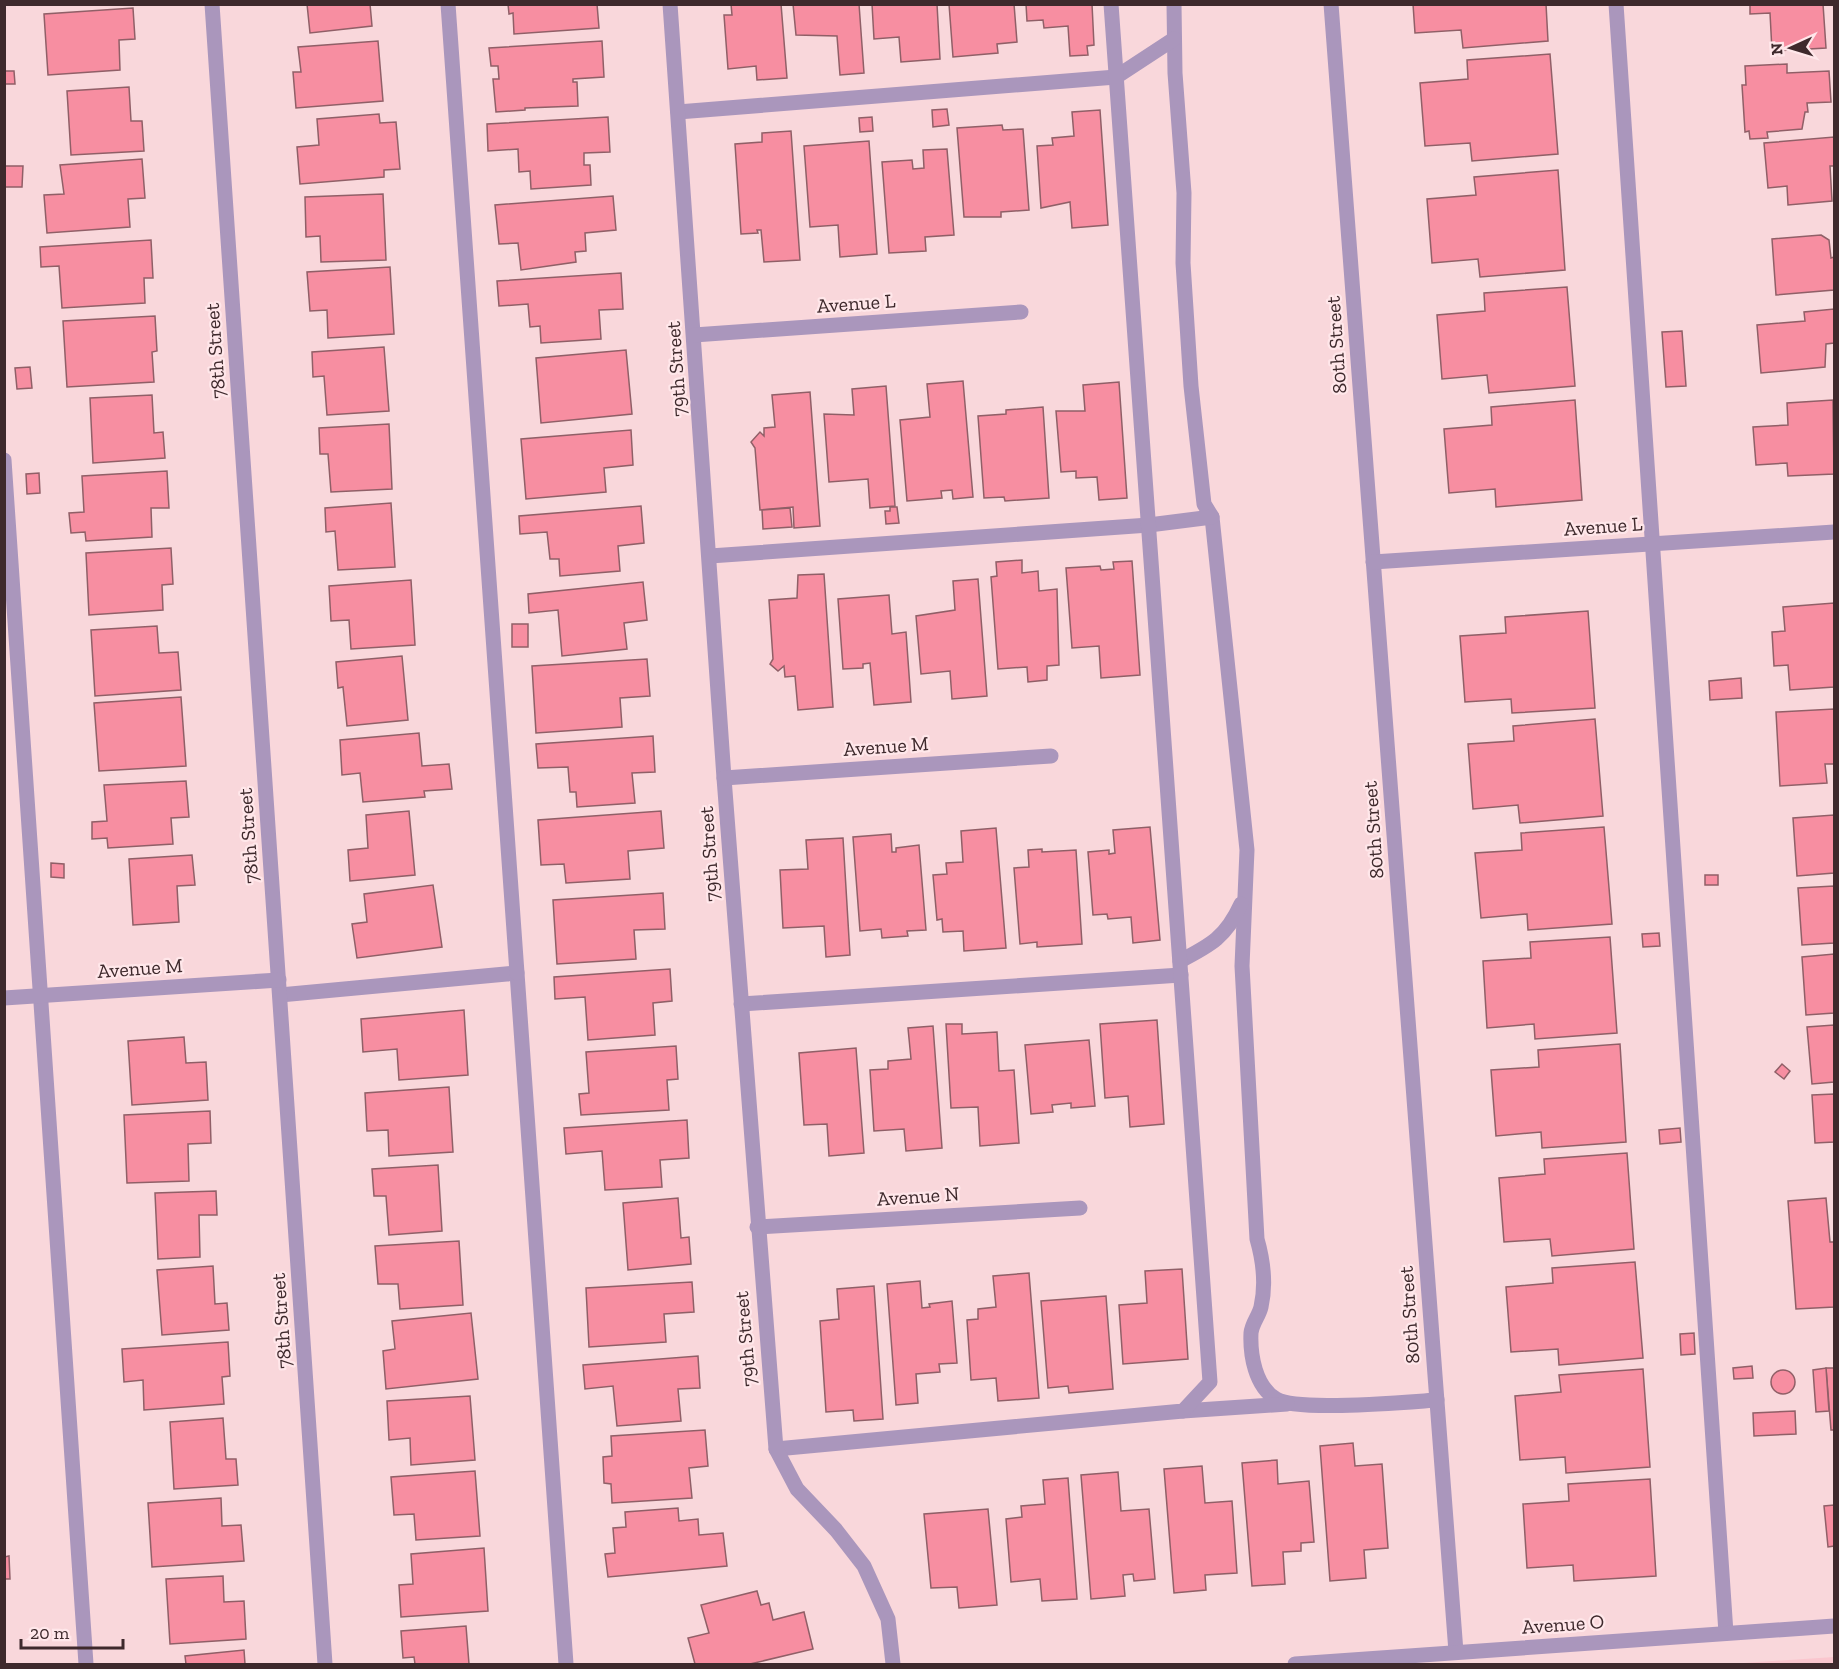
<svg xmlns="http://www.w3.org/2000/svg" width="1839" height="1669" font-family="'Zilla Slab',serif">
<rect width="100%" height="100%" fill="#f9d7db"/>
<polygon fill="#fac6ce" points="1834,1657 1834,1664 1729,1664"/>
<g fill="#f78ea1" stroke="#905f67" stroke-width="1.5">
<polygon points="307,4 370,4 372,26 310,33"/>
<polygon points="508,4 597,4 599,28 514,34 513,13 509,14"/>
<polygon points="731,4 781,4 787,78 757,80 756,66 728,69 724,15 732,15"/>
<polygon points="793,4 859,4 864,73 840,75 837,36 796,35"/>
<polygon points="872,4 937,4 940,59 901,62 899,37 874,39"/>
<polygon points="949,4 1014,4 1017,42 997,44 998,53 953,57"/>
<polygon points="1026,4 1092,4 1094,45 1087,46 1088,55 1070,56 1068,26 1044,28 1043,20 1027,21"/>
<polygon points="1413,4 1546,4 1548,41 1463,48 1461,30 1415,33"/>
<polygon points="1750,4 1823,4 1826,48 1772,51 1770,13 1750,14"/>
<polygon points="133,8 135,39 119,40 120,70 48,75 44,14"/>
<polygon points="378,41 383,101 296,108 293,72 301,72 298,47"/>
<polygon points="602,41 604,77 573,79 573,82 577,82 578,106 525,108 525,110 496,112 493,79 499,79 498,66 491,66 489,48"/>
<polygon points="1550,54 1558,154 1472,161 1470,143 1425,146 1420,83 1468,79 1467,60"/>
<polygon points="1787,64 1787,73 1829,71 1831,102 1807,103 1808,112 1805,112 1802,129 1767,132 1768,138 1750,139 1749,131 1745,132 1742,85 1746,85 1745,66"/>
<polygon points="4,71 14,71 15,84 4,84"/>
<polygon points="129,87 131,121 142,121 144,151 71,155 67,91"/>
<polygon points="947,109 949,125 933,127 932,110"/>
<polygon points="1100,110 1108,225 1072,228 1070,202 1041,208 1037,146 1053,145 1052,138 1074,136 1072,112"/>
<polygon points="379,114 380,123 396,122 400,169 384,170 384,177 300,184 297,147 319,145 317,119"/>
<polygon points="608,117 610,152 584,153 584,165 590,165 591,185 531,189 530,171 519,172 518,149 488,151 487,124"/>
<polygon points="872,117 873,131 860,132 859,118"/>
<polygon points="1002,125 1003,130 1023,129 1029,210 1001,212 1001,217 964,217 957,128"/>
<polygon points="791,131 800,260 764,262 761,230 757,230 758,233 741,234 735,144 762,142 762,133"/>
<polygon points="1834,137 1834,166 1830,166 1832,201 1788,205 1787,186 1768,188 1764,143"/>
<polygon points="869,141 877,254 840,257 838,225 810,227 804,146"/>
<polygon points="947,149 954,235 925,237 926,251 889,253 882,162 912,160 913,169 924,168 923,150"/>
<polygon points="142,159 145,198 128,199 130,227 47,233 44,195 64,194 60,165"/>
<polygon points="4,166 23,166 22,187 4,187"/>
<polygon points="1558,170 1565,270 1480,277 1478,259 1432,263 1427,199 1476,195 1474,177"/>
<polygon points="383,194 386,260 321,262 320,236 306,237 305,197"/>
<polygon points="613,196 616,230 585,233 586,251 575,252 576,262 521,270 518,243 499,244 495,205"/>
<polygon points="1821,235 1829,240 1831,258 1834,257 1834,290 1776,295 1772,239"/>
<polygon points="151,240 153,278 144,278 145,303 62,308 59,266 41,267 40,247"/>
<polygon points="390,267 394,334 328,338 327,310 310,311 307,272"/>
<polygon points="621,273 623,309 599,310 601,339 541,343 540,326 530,327 528,304 499,306 497,281"/>
<polygon points="1567,287 1575,386 1489,393 1487,375 1442,379 1437,315 1485,311 1484,293"/>
<polygon points="1834,309 1834,343 1826,344 1825,367 1761,373 1757,325 1805,321 1804,312"/>
<polygon points="155,316 157,351 152,352 154,382 67,387 63,321"/>
<polygon points="1682,331 1686,386 1666,387 1662,332"/>
<polygon points="384,347 389,411 327,415 324,376 313,377 312,352"/>
<polygon points="626,350 632,414 541,423 536,358"/>
<polygon points="30,367 32,388 17,389 15,368"/>
<polygon points="963,381 973,497 953,499 952,490 941,491 942,498 907,501 900,420 930,417 927,384"/>
<polygon points="1119,382 1127,498 1099,500 1097,477 1076,478 1076,471 1061,472 1056,411 1085,411 1083,385"/>
<polygon points="886,386 895,506 870,508 868,479 829,482 824,414 854,415 852,389"/>
<polygon points="810,392 820,526 794,528 793,507 760,510 755,448 751,442 760,432 764,436 764,428 775,427 772,395"/>
<polygon points="152,395 154,433 163,432 165,458 93,463 90,398"/>
<polygon points="1575,400 1582,500 1496,507 1495,489 1449,493 1444,429 1492,425 1491,407"/>
<polygon points="1833,400 1834,474 1788,476 1787,463 1756,465 1753,427 1788,425 1787,403"/>
<polygon points="1043,407 1049,498 1005,501 1004,497 984,498 978,416 1006,414 1006,410"/>
<polygon points="389,424 392,489 331,492 328,454 320,454 319,428"/>
<polygon points="631,430 633,465 604,468 606,492 526,499 521,439"/>
<polygon points="167,471 169,508 151,508 152,537 86,541 85,532 71,533 69,513 84,512 82,476"/>
<polygon points="39,473 40,493 27,494 26,474"/>
<polygon points="391,503 395,567 338,570 335,531 326,532 325,508"/>
<polygon points="641,506 644,543 618,546 620,571 560,576 559,559 550,559 547,532 520,534 519,516"/>
<polygon points="890,507 897,507 899,523 886,524 885,511 890,511"/>
<polygon points="790,508 792,527 763,529 762,510"/>
<polygon points="171,548 173,584 162,585 163,610 89,615 86,553"/>
<polygon points="1022,560 1022,573 1038,571 1039,591 1057,589 1059,665 1047,666 1047,680 1028,682 1027,667 998,669 991,577 997,576 996,562"/>
<polygon points="1132,561 1140,675 1101,678 1099,646 1072,648 1066,568 1100,566 1101,570 1114,569 1113,562"/>
<polygon points="824,574 833,707 798,710 795,676 785,677 784,666 778,671 770,664 773,659 769,600 797,598 798,575"/>
<polygon points="978,579 987,696 952,699 950,671 921,674 916,616 955,610 953,581"/>
<polygon points="411,580 415,645 351,649 349,620 331,621 329,586"/>
<polygon points="643,582 647,620 624,623 627,649 562,656 558,610 529,613 528,594"/>
<polygon points="889,595 892,634 906,632 911,702 874,705 870,663 863,664 863,668 843,669 838,599"/>
<polygon points="1834,603 1834,687 1790,690 1788,665 1774,666 1772,632 1785,631 1783,607"/>
<polygon points="1588,611 1595,708 1512,713 1511,699 1465,702 1460,636 1506,633 1505,617"/>
<rect x="512" y="624" width="16" height="23"/>
<polygon points="157,626 159,653 178,652 181,690 95,696 91,630"/>
<polygon points="402,656 408,720 347,726 343,687 338,688 336,662"/>
<polygon points="647,659 650,696 620,698 622,727 536,733 532,666"/>
<polygon points="1741,678 1742,698 1710,700 1709,681"/>
<polygon points="181,697 186,766 99,771 94,703"/>
<polygon points="1834,709 1834,764 1825,764 1827,783 1780,786 1776,712"/>
<polygon points="1595,719 1603,816 1520,823 1518,805 1473,809 1468,744 1514,741 1513,726"/>
<polygon points="419,733 422,766 449,764 452,789 424,791 425,797 363,802 360,773 342,775 340,740"/>
<polygon points="653,736 655,772 632,773 635,803 577,807 576,792 570,792 568,767 538,768 536,744"/>
<polygon points="186,781 189,817 171,818 173,844 108,848 107,838 92,839 92,822 107,821 104,785"/>
<polygon points="409,811 415,875 350,881 348,850 368,848 366,815"/>
<polygon points="661,811 664,848 628,851 630,879 566,883 564,864 541,865 538,820"/>
<polygon points="1834,815 1834,873 1797,876 1793,818"/>
<polygon points="1150,827 1160,940 1133,943 1131,917 1108,919 1107,914 1093,915 1088,852 1109,850 1109,854 1115,853 1113,830"/>
<polygon points="1604,827 1612,924 1528,930 1527,914 1481,918 1475,853 1522,850 1521,833"/>
<polygon points="996,828 1006,948 964,951 963,931 943,932 942,919 937,920 933,875 947,874 946,863 963,862 961,831"/>
<polygon points="891,834 892,852 896,852 896,848 919,845 926,930 907,931 908,936 882,938 881,929 860,931 853,837"/>
<polygon points="843,838 850,955 826,957 824,926 783,928 780,870 808,869 806,840"/>
<polygon points="1042,849 1042,852 1076,850 1082,944 1037,947 1037,942 1020,944 1014,868 1029,867 1028,850"/>
<polygon points="192,855 195,885 177,886 179,922 133,925 129,859"/>
<polygon points="51,863 64,864 64,878 51,877"/>
<rect x="1705" y="875" width="13" height="10"/>
<polygon points="433,885 442,947 357,958 352,924 367,922 364,894"/>
<polygon points="1834,886 1834,943 1802,945 1798,888"/>
<polygon points="663,893 665,929 634,930 636,959 557,964 553,900"/>
<polygon points="1659,933 1660,946 1643,947 1642,934"/>
<polygon points="1610,937 1617,1033 1535,1039 1534,1024 1487,1028 1483,961 1531,958 1530,942"/>
<polygon points="1834,954 1834,1013 1806,1015 1802,957"/>
<polygon points="670,969 672,1001 653,1003 655,1035 588,1040 585,997 555,999 554,977"/>
<polygon points="464,1010 468,1075 399,1080 397,1049 363,1052 361,1019"/>
<polygon points="1157,1020 1164,1124 1130,1127 1128,1096 1105,1098 1100,1024"/>
<polygon points="946,1024 962,1024 962,1034 997,1032 999,1071 1014,1070 1019,1143 980,1146 978,1107 951,1108"/>
<polygon points="1834,1025 1834,1082 1812,1084 1807,1027"/>
<polygon points="933,1026 942,1148 906,1151 904,1129 874,1131 870,1070 888,1069 888,1061 911,1059 908,1028"/>
<polygon points="184,1037 186,1063 206,1062 208,1100 132,1105 128,1041"/>
<polygon points="1089,1040 1095,1106 1071,1108 1071,1103 1052,1105 1053,1112 1031,1114 1025,1045"/>
<polygon points="1620,1044 1626,1142 1542,1148 1541,1132 1496,1136 1491,1070 1539,1067 1538,1050"/>
<polygon points="676,1046 678,1079 667,1080 669,1110 581,1115 579,1094 589,1093 586,1052"/>
<polygon points="856,1048 864,1153 829,1156 827,1124 804,1125 799,1053"/>
<polygon points="1782,1064 1790,1071 1784,1079 1775,1072"/>
<polygon points="449,1087 453,1152 389,1156 388,1130 367,1131 365,1093"/>
<polygon points="1834,1094 1834,1142 1815,1143 1812,1095"/>
<polygon points="210,1111 211,1143 188,1144 189,1181 127,1183 124,1115"/>
<polygon points="687,1120 689,1158 660,1160 662,1187 605,1190 602,1151 566,1154 564,1128"/>
<polygon points="1680,1128 1681,1142 1660,1144 1659,1130"/>
<polygon points="1627,1153 1634,1249 1552,1256 1550,1239 1504,1242 1499,1178 1545,1174 1544,1159"/>
<polygon points="438,1165 442,1231 389,1235 386,1196 374,1196 372,1169"/>
<polygon points="216,1191 217,1215 199,1215 200,1257 158,1259 155,1193"/>
<polygon points="678,1198 681,1238 689,1237 691,1264 628,1270 623,1203"/>
<polygon points="1826,1198 1830,1242 1834,1242 1834,1307 1796,1309 1788,1201"/>
<polygon points="459,1241 463,1305 400,1309 398,1284 378,1284 375,1246"/>
<polygon points="1635,1262 1643,1358 1559,1365 1558,1349 1511,1352 1506,1287 1553,1283 1552,1268"/>
<polygon points="213,1266 215,1304 227,1303 229,1330 162,1335 157,1270"/>
<polygon points="1182,1269 1188,1359 1123,1364 1119,1305 1147,1303 1145,1271"/>
<polygon points="1029,1273 1039,1398 998,1401 996,1378 971,1380 967,1320 978,1319 978,1309 996,1307 993,1276"/>
<polygon points="920,1281 922,1308 930,1307 929,1304 952,1301 957,1363 939,1364 940,1372 916,1374 918,1403 896,1405 887,1284"/>
<polygon points="692,1282 694,1312 664,1314 666,1342 589,1347 586,1288"/>
<polygon points="874,1286 883,1419 854,1421 853,1410 826,1412 820,1321 839,1319 837,1289"/>
<polygon points="1106,1296 1113,1389 1069,1393 1068,1386 1048,1388 1041,1301"/>
<polygon points="471,1313 478,1379 386,1389 383,1351 395,1349 392,1321"/>
<polygon points="1694,1333 1695,1354 1681,1355 1680,1334"/>
<polygon points="228,1342 230,1376 222,1377 224,1404 144,1410 143,1380 124,1382 122,1349"/>
<polygon points="698,1356 700,1388 678,1389 681,1421 617,1426 613,1386 585,1389 583,1365"/>
<polygon points="1752,1366 1753,1378 1734,1379 1733,1368"/>
<polygon points="1826,1368 1834,1368 1834,1430 1831,1430"/>
<polygon points="1826,1368 1829,1411 1816,1412 1813,1370"/>
<polygon points="1643,1369 1650,1467 1566,1473 1565,1457 1520,1460 1515,1396 1561,1392 1559,1375"/>
<circle cx="1783" cy="1382" r="12"/>
<polygon points="470,1396 475,1460 411,1465 410,1438 389,1440 387,1401"/>
<polygon points="1795,1411 1796,1434 1754,1436 1753,1413"/>
<polygon points="223,1418 226,1459 236,1459 238,1485 174,1489 170,1422"/>
<polygon points="705,1430 708,1466 689,1468 692,1498 612,1503 611,1484 604,1483 603,1457 612,1456 611,1436"/>
<polygon points="1353,1443 1355,1466 1382,1464 1388,1548 1364,1550 1366,1578 1330,1581 1320,1446"/>
<polygon points="1277,1460 1278,1484 1309,1481 1314,1542 1301,1543 1301,1551 1283,1552 1285,1584 1252,1586 1242,1463"/>
<polygon points="1202,1466 1205,1503 1232,1501 1237,1573 1205,1575 1206,1590 1174,1593 1164,1469"/>
<polygon points="475,1471 480,1536 416,1540 414,1514 394,1515 391,1477"/>
<polygon points="1118,1472 1121,1511 1149,1509 1155,1579 1134,1581 1133,1574 1123,1575 1125,1596 1091,1599 1081,1475"/>
<polygon points="1068,1478 1077,1599 1042,1601 1040,1579 1011,1582 1006,1519 1022,1517 1021,1506 1045,1504 1043,1480"/>
<polygon points="1650,1479 1656,1576 1574,1581 1573,1565 1527,1568 1523,1504 1569,1501 1568,1484"/>
<polygon points="221,1498 222,1526 241,1525 244,1561 152,1567 148,1503"/>
<polygon points="1834,1505 1834,1546 1828,1547 1824,1506"/>
<polygon points="678,1508 679,1521 698,1519 699,1535 723,1533 727,1566 608,1577 605,1554 615,1553 613,1528 626,1527 625,1512"/>
<polygon points="988,1509 997,1605 959,1608 957,1587 931,1588 924,1514"/>
<polygon points="484,1548 488,1611 401,1617 399,1585 413,1584 411,1554"/>
<polygon points="9,1556 10,1579 4,1579 4,1557"/>
<polygon points="223,1576 224,1602 244,1601 246,1639 170,1644 166,1579"/>
<polygon points="757,1591 761,1605 769,1603 773,1620 804,1612 813,1649 750,1664 695,1664 688,1638 709,1633 701,1605"/>
<polygon points="466,1626 469,1664 415,1664 414,1657 403,1658 401,1631"/>
<polygon points="244,1650 245,1664 186,1664 185,1656"/>
</g>
<g fill="none" stroke-linecap="round" stroke-linejoin="round">
<g stroke="#aa96bc" stroke-width="15">
<path d="M1174 4 1175 73 1184 193 1183 263 1191 386 1204 504 1212 517 1247 850 1242 966 1257 1239C1263 1260 1266 1285 1261 1307 1259 1316 1252 1323 1251 1333 1250 1355 1255 1386 1276 1399 1297 1412 1407 1402 1437 1400"/>
<polyline points="1616,4 1726,1633"/>
<polyline points="678,112 1116,77 1174,39"/>
<polyline points="4,460 86,1664"/>
<polyline points="710,556 1149,525 1212,517"/>
<path d="M1180 961C1211 945 1226 937 1241 904"/>
<polyline points="280,995 517,973 566,1664"/>
<polyline points="741,1004 1181,975"/>
<polyline points="1183,1411 1287,1404"/>
<polyline points="776,1449 1183,1411 1210,1382 1111,4"/>
</g>
<g stroke="#aa96bc" stroke-width="15">
<polyline points="212,4 325,1664"/>
<polyline points="448,4 517,973"/>
<polyline points="670,4 724,778 776,1449 797,1489 836,1530 864,1566 888,1619 893,1664"/>
<polyline points="1331,4 1456,1652"/>
<polyline points="694,335 1021,312"/>
<polyline points="1373,562 1834,532"/>
<polyline points="724,778 1051,756"/>
<polyline points="4,998 279,980"/>
<polyline points="757,1227 1080,1208"/>
<polyline points="1295,1664 1834,1626"/>
</g>
</g>
<g text-anchor="middle" stroke-width="4.5" stroke-linejoin="round" paint-order="stroke">
<g font-size="20" fill="#3e292c" stroke="#ffe7ea">
<text transform="translate(856 303) rotate(-4)" y="7">Avenue L</text>
<text transform="translate(1336 345) rotate(-94)" y="7">80th Street</text>
<text transform="translate(215 351) rotate(-94)" y="7">78th Street</text>
<text transform="translate(676 369) rotate(-94)" y="7">79th Street</text>
<text transform="translate(1603 526) rotate(-4)" y="7">Avenue L</text>
<text transform="translate(886 746) rotate(-4)" y="7">Avenue M</text>
<text transform="translate(1373 830) rotate(-94)" y="7">80th Street</text>
<text transform="translate(248 836) rotate(-94)" y="7">78th Street</text>
<text transform="translate(709 854) rotate(-94)" y="7">79th Street</text>
<text transform="translate(140 968) rotate(-4)" y="7">Avenue M</text>
<text transform="translate(918 1196) rotate(-4)" y="7">Avenue N</text>
<text transform="translate(1409 1315) rotate(-94)" y="7">80th Street</text>
<text transform="translate(281 1321) rotate(-94)" y="7">78th Street</text>
<text transform="translate(745 1339) rotate(-95)" y="7">79th Street</text>
<text transform="translate(1563 1624) rotate(-4)" y="7">Avenue O</text>
</g>
</g>
<rect width="1839" height="1669" fill="none" stroke="#3e292c" stroke-width="12"/>
<g transform="translate(1791 48) rotate(266)" stroke="#ffe7ea" stroke-width="4.5" paint-order="stroke">
<path d="M0-4.5L10 22L0 15L-10 22Z" fill="#3e292c"/>
<text y="-9" font-size="16" font-weight="bold" text-anchor="middle" fill="#3e292c">N</text>
</g>
<path d="M21 1639v9h102v-9" fill="none" stroke="#3e292c" stroke-width="3"/>
<text x="30" y="1639" font-size="18" fill="#3e292c" stroke="#ffe7ea" stroke-width="4.5" paint-order="stroke">20 m</text>
</svg>
